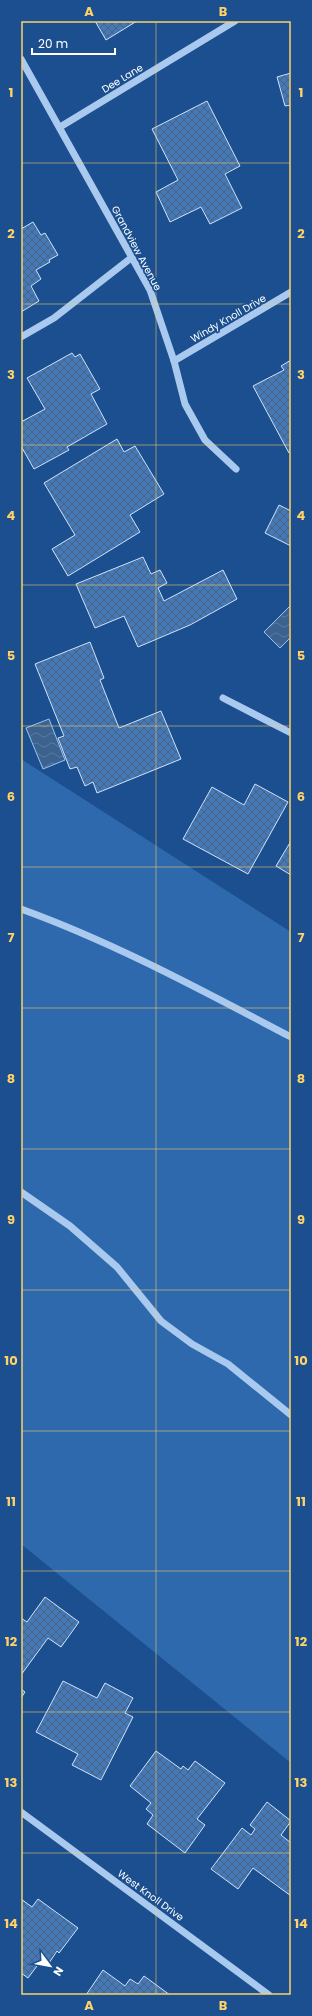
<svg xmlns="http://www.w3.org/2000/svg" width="312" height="2016" font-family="Poppins,sans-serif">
<defs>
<pattern id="water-waves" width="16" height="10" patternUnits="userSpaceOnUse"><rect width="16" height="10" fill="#3c6290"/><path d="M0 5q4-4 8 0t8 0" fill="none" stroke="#597aa1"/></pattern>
<pattern id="building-cross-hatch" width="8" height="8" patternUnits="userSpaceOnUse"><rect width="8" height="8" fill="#4478b7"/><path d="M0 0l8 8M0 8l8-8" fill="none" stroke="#486282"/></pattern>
</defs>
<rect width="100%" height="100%" fill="#1b4f8f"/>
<polygon fill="#2e69ad" points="21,759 291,932 291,1763 21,1544"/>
<g fill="url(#water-waves)" stroke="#9cc4f0">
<polygon points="291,605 291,637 280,648 264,632"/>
<polygon points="49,719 65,760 43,769 26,728"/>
</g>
<g fill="url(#building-cross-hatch)" stroke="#cfe3fa">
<polygon points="95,21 137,21 106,40"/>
<polygon points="291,73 291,105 285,106 277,77"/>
<polygon points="207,101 240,166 225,174 242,208 210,224 201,207 170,222 156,192 178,180 152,129"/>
<polygon points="33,222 41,235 45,233 58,255 49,260 50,262 36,270 41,279 31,286 39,301 21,312 21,229"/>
<polygon points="72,353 75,357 80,354 100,389 91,394 107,424 67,447 69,450 34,469 21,446 21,422 45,409 27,378"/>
<polygon points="291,360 291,452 289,453 253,386 284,370 281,366"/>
<polygon points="117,439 124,452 135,446 164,494 130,515 140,532 68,576 52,549 75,535 44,483"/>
<polygon points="279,505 291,511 291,546 265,533"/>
<polygon points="143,557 151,574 160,570 167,583 158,588 164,601 223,570 237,599 190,625 138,647 124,616 95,628 76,584"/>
<polygon points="90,642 104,678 100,680 119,728 161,711 181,759 97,793 93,782 85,786 77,767 70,769 58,738 64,736 35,664"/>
<polygon points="255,784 288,802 248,874 183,839 212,787 244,805"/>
<polygon points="291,841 291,875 276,866"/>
<polygon points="45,1597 79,1622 61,1647 48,1638 21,1675 21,1618 27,1622"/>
<polygon points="63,1681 97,1698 105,1683 133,1698 125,1713 133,1717 101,1780 72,1765 78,1754 36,1732"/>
<polygon points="21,1689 25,1692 21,1698"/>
<polygon points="156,1751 181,1769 183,1766 188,1770 195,1761 225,1783 197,1819 205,1825 185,1853 147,1824 153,1815 146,1809 151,1803 130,1786"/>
<polygon points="267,1802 291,1821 281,1835 291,1843 291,1896 253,1868 238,1889 211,1869 242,1828 251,1835 255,1829 250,1825"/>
<polygon points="21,1899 32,1907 38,1899 78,1928 59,1953 57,1951 47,1966 40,1962 28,1978 21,1973"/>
<polygon points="103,1970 125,1986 130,1979 138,1984 144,1976 170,1995 86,1995"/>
</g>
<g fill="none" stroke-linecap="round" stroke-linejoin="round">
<g stroke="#a9c9ee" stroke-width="7">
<polyline points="21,59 150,290 174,361 185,404 205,440 236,469"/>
<polyline points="60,127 235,21"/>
<polyline points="21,337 54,318 131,258"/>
<polyline points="174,361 291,292"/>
<polyline points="223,698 291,733"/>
<path d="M21 909C115 943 203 991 291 1037"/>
<polyline points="21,1192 70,1226 117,1267 161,1321 192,1344 228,1364 291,1415"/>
<polyline points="21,1812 269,1995"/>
</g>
</g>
<path fill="none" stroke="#ffd166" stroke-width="1" stroke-opacity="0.55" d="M156 21V1995M21 163H291M21 304H291M21 445H291M21 585H291M21 726H291M21 867H291M21 1008H291M21 1149H291M21 1290H291M21 1431H291M21 1571H291M21 1712H291M21 1853H291"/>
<g text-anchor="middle" stroke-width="3.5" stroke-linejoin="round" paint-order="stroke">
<g font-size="10" fill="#fff" stroke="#1b4f8f">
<text transform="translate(122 78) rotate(-31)" y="4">Dee Lane</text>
<text transform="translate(137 248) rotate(62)" y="4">Grandview Avenue</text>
<text transform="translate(228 318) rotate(-30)" y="4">Windy Knoll Drive</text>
<text transform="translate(151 1895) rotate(36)" y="4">West Knoll Drive</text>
</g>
</g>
<rect width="312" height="2016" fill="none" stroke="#1b4f8f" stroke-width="44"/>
<g transform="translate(50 1966) rotate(122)" stroke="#1b4f8f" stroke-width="3" paint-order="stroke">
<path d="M0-3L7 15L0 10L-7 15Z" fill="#ffffff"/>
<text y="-6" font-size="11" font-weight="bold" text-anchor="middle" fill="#ffffff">N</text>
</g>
<path d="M32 48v6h83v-6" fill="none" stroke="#ffffff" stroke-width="2"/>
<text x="38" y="48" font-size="12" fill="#ffffff" stroke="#1b4f8f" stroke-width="3" paint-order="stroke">20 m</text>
<rect x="22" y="22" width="268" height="1972" fill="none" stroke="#ffd166" stroke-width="1.5"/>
<g font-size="13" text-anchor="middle" font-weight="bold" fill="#ffd166">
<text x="89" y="16">A</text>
<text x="223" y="16">B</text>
<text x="11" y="97">1</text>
<text x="301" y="97">1</text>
<text x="11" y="238">2</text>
<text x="301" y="238">2</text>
<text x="11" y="379">3</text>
<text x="301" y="379">3</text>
<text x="11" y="520">4</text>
<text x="301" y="520">4</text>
<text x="11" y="660">5</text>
<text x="301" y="660">5</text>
<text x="11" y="801">6</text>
<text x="301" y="801">6</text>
<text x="11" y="942">7</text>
<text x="301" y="942">7</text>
<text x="11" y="1083">8</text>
<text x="301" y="1083">8</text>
<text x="11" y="1224">9</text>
<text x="301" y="1224">9</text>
<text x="11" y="1365">10</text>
<text x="301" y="1365">10</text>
<text x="11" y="1506">11</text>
<text x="301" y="1506">11</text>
<text x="11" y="1646">12</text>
<text x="301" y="1646">12</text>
<text x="11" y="1787">13</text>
<text x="301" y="1787">13</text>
<text x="11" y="1928">14</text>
<text x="301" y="1928">14</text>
<text x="89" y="2010">A</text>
<text x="223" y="2010">B</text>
</g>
</svg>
